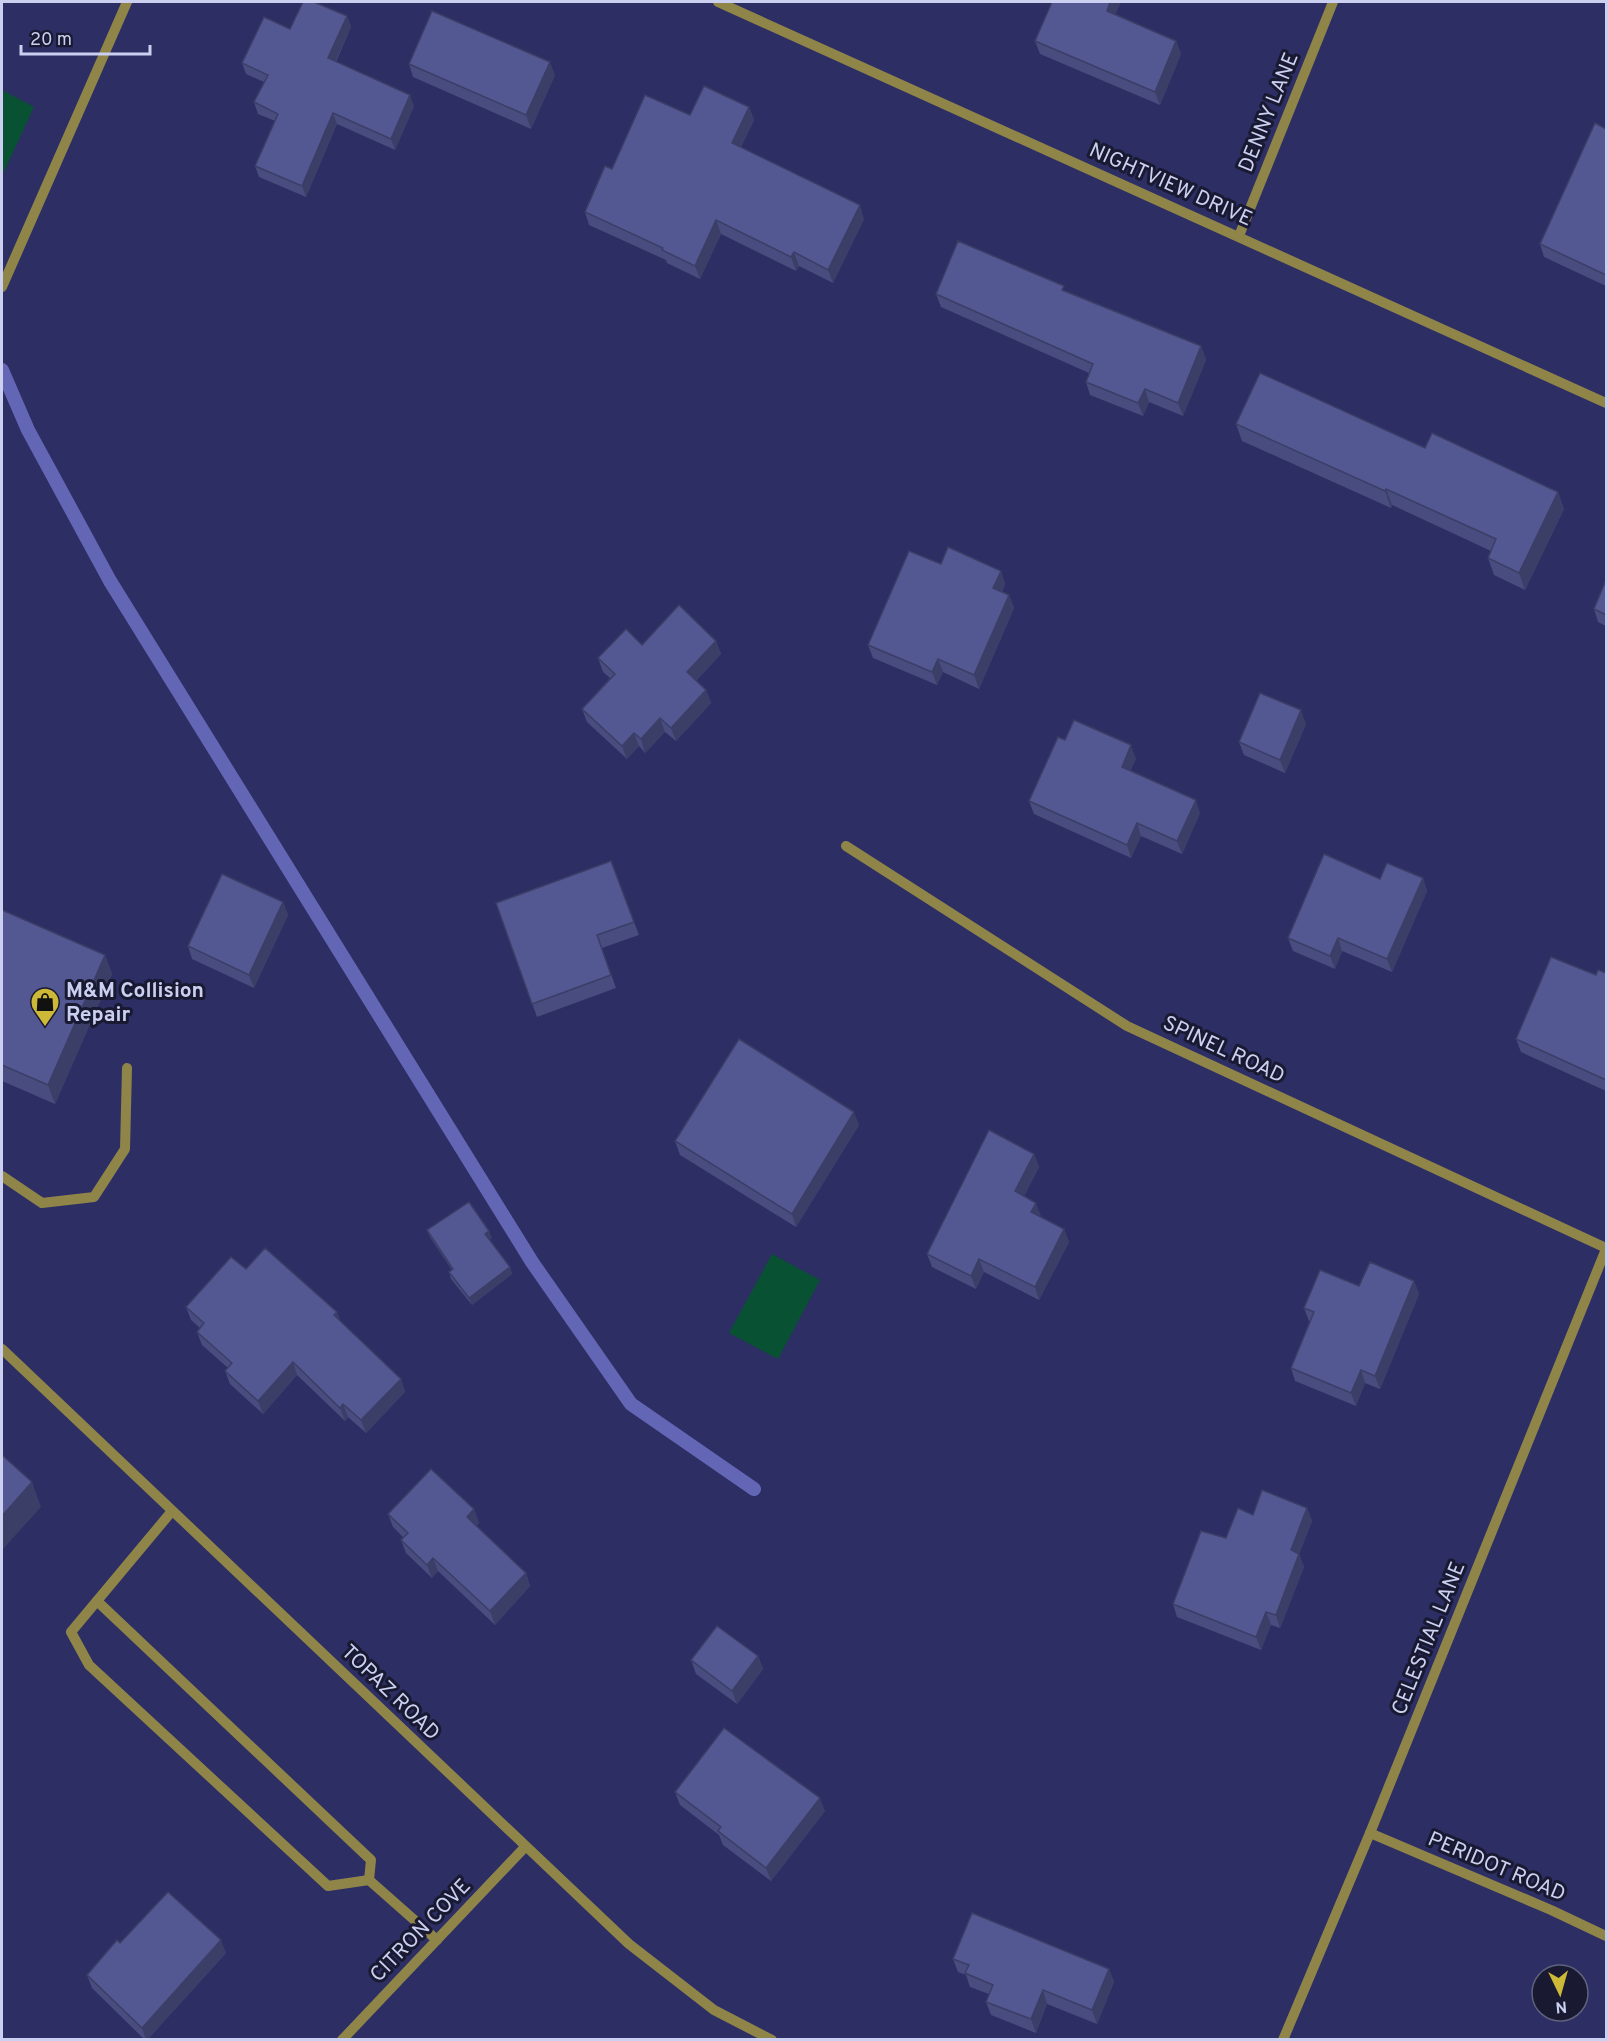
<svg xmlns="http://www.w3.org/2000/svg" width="1608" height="2041" font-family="Overpass,sans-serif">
<rect width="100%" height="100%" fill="#2d2e64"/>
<g fill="#085133">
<polygon points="2,90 34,107 2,176"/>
<polygon points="772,1254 820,1280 778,1359 729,1333"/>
</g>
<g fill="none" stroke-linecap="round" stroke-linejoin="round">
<polyline stroke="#6366b4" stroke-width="14" points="2,370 28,430 110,581 532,1262 631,1404 754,1489"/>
<g stroke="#8f8549" stroke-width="10">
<polyline points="718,2 1606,403"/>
<polyline points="1239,236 1333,2"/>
<polyline points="2,287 127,2"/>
<polyline points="846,846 1127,1026 1606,1248"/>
<polyline points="2,1176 42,1203 94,1197 125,1149 127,1068"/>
<polyline points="2,1349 629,1944 714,2010 772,2040"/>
<polyline points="172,1511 71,1632 89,1665 328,1886 369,1880"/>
<polyline points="97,1601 371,1860 369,1880"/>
<polyline points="1370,1833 1551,1910 1606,1936"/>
<polyline points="369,1880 437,1940"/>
<polyline points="342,2040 525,1847"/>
<polyline points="1283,2040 1370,1833 1606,1249"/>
</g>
</g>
<g fill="#484c7e">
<polygon points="1052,2 1119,2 1120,4 1115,14 1176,41 1181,54 1160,105 1040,54 1035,41"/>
<polygon points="347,16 351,27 336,62 414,106 395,150 337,124 306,197 259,177 255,166 275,121 258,114 254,102 264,82 246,74 242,63 290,29"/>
<polygon points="409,64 555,75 531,129 413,77"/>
<polygon points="749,107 754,120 741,147 864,219 833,283 799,266 796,271 721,234 700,279 667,263 666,260 589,225 585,212 612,169 690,115"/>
<polygon points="1606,129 1606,286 1544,257 1540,244"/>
<polygon points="1066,291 1201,346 1206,360 1183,416 1149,402 1143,416 1090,395 1086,382 1089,373 941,307 936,294"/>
<polygon points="1236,424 1425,448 1558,492 1564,509 1525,590 1494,575 1488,558 1491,551 1392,505 1391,508 1242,441"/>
<polygon points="941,564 1001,571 1005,584 1002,592 1009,595 1014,608 979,689 943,672 937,685 873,658 868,645"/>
<polygon points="1606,580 1606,626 1598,622 1594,609"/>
<polygon points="716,641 721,654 696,681 706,690 711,703 676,741 665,732 645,753 639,746 627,759 587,722 582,709 610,678 603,672 598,658 642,645"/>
<polygon points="1306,724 1285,773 1244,755 1239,742"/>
<polygon points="1065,740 1136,759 1130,771 1200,813 1182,854 1141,836 1131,858 1034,814 1029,801"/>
<polygon points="611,861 639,935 602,948 616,988 537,1017 496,903"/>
<polygon points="1423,878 1427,891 1392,972 1342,951 1335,969 1293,951 1288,938 1380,879"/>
<polygon points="283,902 288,915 254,988 192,959 188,946"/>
<polygon points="2,910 105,955 112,974 55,1104 2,1081"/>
<polygon points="1606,973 1606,1091 1521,1052 1516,1039 1596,975"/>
<polygon points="859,1125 796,1227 680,1155 675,1141"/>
<polygon points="1034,1154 1039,1167 1024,1196 1040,1216 1064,1229 1069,1242 1039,1300 984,1272 976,1289 932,1267 927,1254"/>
<polygon points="427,1230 492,1238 489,1239 510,1267 512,1274 472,1305 451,1279 449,1272 452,1270 430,1237"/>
<polygon points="246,1269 337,1312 341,1322 401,1379 405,1392 366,1433 348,1417 345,1421 297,1375 263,1414 230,1384 225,1371 228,1368 202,1345 197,1332 200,1328 191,1320 186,1307"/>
<polygon points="1414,1281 1419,1294 1380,1389 1365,1383 1356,1406 1295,1381 1291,1368 1310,1321 1309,1321 1304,1308 1359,1286"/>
<polygon points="1307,1508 1312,1521 1299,1554 1304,1567 1280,1628 1271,1625 1261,1650 1177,1617 1173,1604 1253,1515"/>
<polygon points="474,1509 479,1523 476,1526 526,1573 530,1586 495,1625 438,1571 432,1578 406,1553 401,1540 403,1537 393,1527 388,1514"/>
<polygon points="758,1656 763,1669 737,1704 696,1674 691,1660"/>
<polygon points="675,1792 825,1811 771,1881 723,1845 719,1835 680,1805"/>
<polygon points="120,1943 226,1953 147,2040 145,2040 92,1988 87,1975"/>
<polygon points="953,1959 1109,1969 1114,1982 1097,2024 1047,2004 1036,2033 991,2015 986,2002 989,1994 970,1987 966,1975 958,1972"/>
</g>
<g fill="#3b3e66">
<polygon points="1110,2 1119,2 1120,4 1111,24 1107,11"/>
<polygon points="347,16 351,27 332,69 328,58"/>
<polygon points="1176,41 1181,54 1160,105 1155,92"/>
<polygon points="550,62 555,75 531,129 526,115"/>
<polygon points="410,95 414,106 395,150 391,139"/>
<polygon points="749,107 754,120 737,156 732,143"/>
<polygon points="333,113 337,124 306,197 302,186"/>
<polygon points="860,205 864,219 833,283 828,270"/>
<polygon points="716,220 721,234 700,279 695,266"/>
<polygon points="794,252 799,266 796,271 791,257"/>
<polygon points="1201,346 1206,360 1183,416 1178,403"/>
<polygon points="1145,389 1149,402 1143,416 1138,403"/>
<polygon points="1386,489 1392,505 1391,508 1385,491"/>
<polygon points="1558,492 1564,509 1525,590 1519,573"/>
<polygon points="1001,571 1005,584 998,601 993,588"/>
<polygon points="1009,595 1014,608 979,689 974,675"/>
<polygon points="716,641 721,654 692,685 687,672"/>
<polygon points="938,659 943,672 937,685 932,672"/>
<polygon points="706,690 711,703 676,741 671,728"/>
<polygon points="1301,710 1306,724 1285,773 1280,760"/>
<polygon points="660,718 665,732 645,753 641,739"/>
<polygon points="634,733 639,746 627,759 622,746"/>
<polygon points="1131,745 1136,759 1126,780 1122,767"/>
<polygon points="1196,800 1200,813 1182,854 1177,841"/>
<polygon points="1137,823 1141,836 1131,858 1127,845"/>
<polygon points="1423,878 1427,891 1392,972 1387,959"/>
<polygon points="283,902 288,915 254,988 249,975"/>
<polygon points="1338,938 1342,951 1335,969 1330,956"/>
<polygon points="105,955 112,974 55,1104 48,1085"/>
<polygon points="854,1112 859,1125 796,1227 792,1214"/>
<polygon points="1034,1154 1039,1167 1020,1205 1015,1191"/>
<polygon points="1036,1203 1041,1216 1036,1225 1031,1212"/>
<polygon points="1064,1229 1069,1242 1039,1300 1035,1287"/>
<polygon points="489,1231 492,1238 488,1241 485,1234"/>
<polygon points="979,1259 984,1272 976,1289 971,1276"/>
<polygon points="510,1267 512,1274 472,1305 469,1298"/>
<polygon points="1414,1281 1419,1294 1380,1389 1375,1376"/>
<polygon points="337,1312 342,1325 334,1315"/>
<polygon points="293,1362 297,1375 263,1414 258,1401"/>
<polygon points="1361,1370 1365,1383 1356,1406 1351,1393"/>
<polygon points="401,1379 405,1392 366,1433 361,1420"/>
<polygon points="343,1404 348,1417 345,1421 340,1408"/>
<polygon points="32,1482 41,1507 2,1550 2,1516"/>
<polygon points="1307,1508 1312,1521 1299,1554 1304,1567 1280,1628 1276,1615 1291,1550"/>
<polygon points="474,1509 479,1523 471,1530 467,1517"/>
<polygon points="433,1558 438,1571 432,1578 427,1565"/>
<polygon points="526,1573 530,1586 495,1625 490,1611"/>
<polygon points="1266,1612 1271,1625 1261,1650 1256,1637"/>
<polygon points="758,1656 763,1669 737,1704 732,1691"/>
<polygon points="820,1798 825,1811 771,1881 766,1868"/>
<polygon points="221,1940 226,1953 147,2040 146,2040 142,2028"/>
<polygon points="1109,1969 1114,1982 1097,2024 1092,2010"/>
<polygon points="1043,1990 1047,2004 1036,2033 1031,2019"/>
</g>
<g fill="#545892" stroke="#3b3e66" stroke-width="1.5">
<polygon points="303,2 314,2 347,16 328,58 410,95 391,139 333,113 302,186 255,166 278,114 254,102 268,75 242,63 264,17 290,29"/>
<polygon points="1052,2 1110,2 1107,11 1176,41 1155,92 1035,41"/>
<polygon points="432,11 550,62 526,115 409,64"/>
<polygon points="704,86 749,107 732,143 860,205 828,270 794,252 791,257 716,220 695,266 662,250 663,248 585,212 605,166 612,169 645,95 690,115"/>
<polygon points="1595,123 1606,129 1606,275 1540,244"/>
<polygon points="958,241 1064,286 1062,290 1201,346 1178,403 1145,389 1138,403 1086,382 1093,364 936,294"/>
<polygon points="1260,373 1425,448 1432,433 1558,492 1519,573 1488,558 1496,539 1386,489 1385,491 1236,424"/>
<polygon points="948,547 1001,571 993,588 1009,595 974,675 938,659 932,672 868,645 909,551 941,564"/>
<polygon points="1606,580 1606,615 1594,609"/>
<polygon points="679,605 716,641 687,672 706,690 671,728 660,718 641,739 634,733 622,746 582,709 615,674 598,658 626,629 642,645"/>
<polygon points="1260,693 1301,710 1280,760 1239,742"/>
<polygon points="1074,720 1131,745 1122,767 1196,800 1177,841 1137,823 1127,845 1029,801 1058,737 1065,740"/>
<polygon points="1324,854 1380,879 1387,863 1423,878 1387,959 1338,938 1330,956 1288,938"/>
<polygon points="611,861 634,922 597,935 611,975 532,1004 496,903"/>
<polygon points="222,874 283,902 249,975 188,946"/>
<polygon points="2,910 105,955 48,1085 2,1065"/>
<polygon points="1551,957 1596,975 1598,970 1606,973 1606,1080 1516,1039"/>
<polygon points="739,1039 854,1112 792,1214 675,1141"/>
<polygon points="989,1130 1034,1154 1015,1191 1036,1203 1031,1212 1064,1229 1035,1287 979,1259 971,1276 927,1254"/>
<polygon points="469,1202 489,1231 485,1234 510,1267 469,1298 449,1272 453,1269 427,1230"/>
<polygon points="265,1248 337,1312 334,1315 401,1379 361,1420 343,1404 340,1408 293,1362 258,1401 225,1371 232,1363 197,1332 204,1323 186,1307 231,1257 246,1269"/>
<polygon points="1370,1262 1414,1281 1375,1376 1361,1370 1351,1393 1291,1368 1314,1312 1304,1308 1320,1270 1359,1286"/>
<polygon points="2,1455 32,1482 2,1516"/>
<polygon points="431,1469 474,1509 467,1517 526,1573 490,1611 433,1558 427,1565 401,1540 408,1533 388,1514"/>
<polygon points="1262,1490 1307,1508 1291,1550 1299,1554 1276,1615 1266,1612 1256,1637 1173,1604 1201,1531 1226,1538 1238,1508 1253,1515"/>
<polygon points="717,1626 758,1656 732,1691 691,1660"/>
<polygon points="724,1728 820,1798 766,1868 718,1831 721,1827 675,1792"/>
<polygon points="168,1892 221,1940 142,2028 87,1975 117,1940 120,1943"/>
<polygon points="972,1913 1109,1969 1092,2010 1043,1990 1031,2019 986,2002 993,1985 965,1973 969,1965 953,1959"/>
</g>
<defs>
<g id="shop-pin" transform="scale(1.5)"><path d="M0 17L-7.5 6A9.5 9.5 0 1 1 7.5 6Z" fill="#ceb837" stroke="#191a32"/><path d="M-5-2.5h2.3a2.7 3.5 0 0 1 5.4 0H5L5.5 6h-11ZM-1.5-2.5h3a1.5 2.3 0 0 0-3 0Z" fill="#111"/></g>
</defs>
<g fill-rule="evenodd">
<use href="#shop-pin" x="45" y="1002"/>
</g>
<g text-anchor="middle" stroke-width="6" stroke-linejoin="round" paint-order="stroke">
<g font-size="21" fill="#cbd0f1" stroke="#191a32">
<text transform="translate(1268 112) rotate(-68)" y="7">DENNY LANE</text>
<text transform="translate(1171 184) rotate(24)" y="7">NIGHTVIEW DRIVE</text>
<text transform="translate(1224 1049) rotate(25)" y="7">SPINEL ROAD</text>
<text transform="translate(1428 1638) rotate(-68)" y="7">CELESTIAL LANE</text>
<text transform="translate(391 1692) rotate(44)" y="7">TOPAZ ROAD</text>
<text transform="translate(1497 1866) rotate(23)" y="7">PERIDOT ROAD</text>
<text transform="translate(420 1930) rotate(-46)" y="7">CITRON COVE</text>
</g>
<g font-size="21" font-weight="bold" fill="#cbd0f1" stroke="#191a32" text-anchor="start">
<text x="66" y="997">M&amp;M Collision<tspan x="66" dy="24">Repair</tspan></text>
</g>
</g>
<rect width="1608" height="2041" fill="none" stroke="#cbd0f1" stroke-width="6"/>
<g transform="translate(1560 1993) rotate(175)"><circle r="28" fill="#191a32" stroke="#60637e" stroke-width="1.5"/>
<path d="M0-4.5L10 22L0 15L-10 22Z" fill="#ceb837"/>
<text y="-9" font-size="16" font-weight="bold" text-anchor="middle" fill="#cbd0f1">N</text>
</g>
<path d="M21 45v9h129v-9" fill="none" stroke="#cbd0f1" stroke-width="3"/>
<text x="30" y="45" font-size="18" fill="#cbd0f1" stroke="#191a32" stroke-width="4.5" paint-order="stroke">20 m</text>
</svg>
